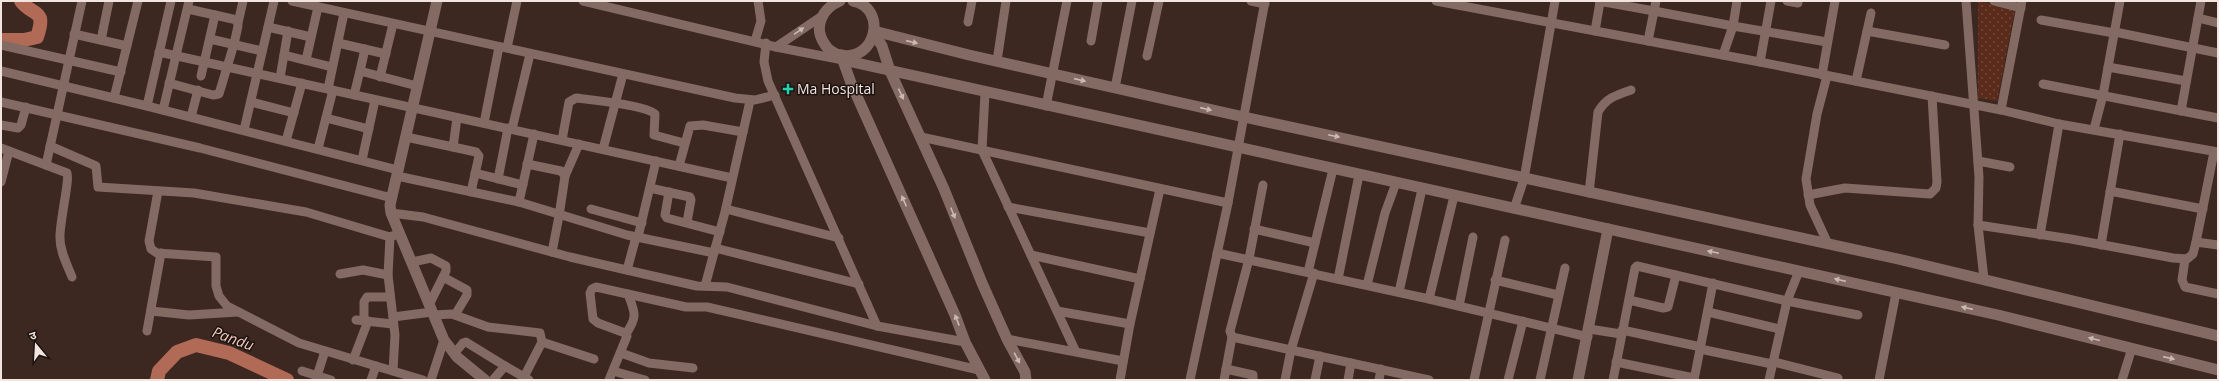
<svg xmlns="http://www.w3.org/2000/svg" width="2219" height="381" font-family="'Open Sans','Noto Sans Devanagari',sans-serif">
<defs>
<pattern id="park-dots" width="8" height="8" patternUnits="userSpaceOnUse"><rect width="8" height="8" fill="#5a2a1b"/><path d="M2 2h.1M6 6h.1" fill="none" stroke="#72493c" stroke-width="1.8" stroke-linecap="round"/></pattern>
</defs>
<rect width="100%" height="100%" fill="#3c2721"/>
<polygon fill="url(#park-dots)" points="1978,1 2015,9 1997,101 1978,98"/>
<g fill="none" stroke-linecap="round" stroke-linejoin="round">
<g stroke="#b06a55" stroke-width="14">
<path d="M1 40H24L37 37C47 8 33 17 21 1"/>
<polyline points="157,380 159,371 177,352 196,345 229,353 287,380"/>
</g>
<g stroke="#836a63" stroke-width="9">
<polyline points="292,1 735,98 755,100 775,95"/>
<polyline points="583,1 776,47 843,60"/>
<polyline points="1251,1 1265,4"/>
<polyline points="1436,1 1760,62 2001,110 2059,124 2218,152"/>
<polyline points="1599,1 1654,11 1656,1"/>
<polyline points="1787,1 1798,3"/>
<polyline points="1966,1 1979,177 1978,225 1984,279"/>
<polyline points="1994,1 2021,8"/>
<polyline points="2198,18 2218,23"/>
<polyline points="2041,20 2114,33"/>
<polyline points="968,22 972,1"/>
<polyline points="238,23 243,1"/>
<polyline points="268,27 311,37"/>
<polyline points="1595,31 1600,2"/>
<polyline points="1867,31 1945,45"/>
<polyline points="2115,32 2218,53"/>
<polyline points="74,34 127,46"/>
<polyline points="210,39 262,51"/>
<polyline points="101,40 109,1"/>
<polyline points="755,41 761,21 758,1"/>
<polyline points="1091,41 1098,1"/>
<polyline points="1648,41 1654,11 1733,26 1737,1"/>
<polyline points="338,43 386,54"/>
<polyline points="766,43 764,62 768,81 877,326"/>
<polyline points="1,45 121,72"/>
<polyline points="776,47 822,16"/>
<polyline points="507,48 517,1"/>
<polyline points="365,49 360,71 417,86"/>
<polyline points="159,52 732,178"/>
<polyline points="284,55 332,67"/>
<polyline points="1723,55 1733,26 1827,42"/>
<polyline points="1147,56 1159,1"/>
<polyline points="306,60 318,7"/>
<polyline points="997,61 1006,1"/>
<polyline points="1760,62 1771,1"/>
<polyline points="2108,67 2186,81"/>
<polyline points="1,71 147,106 398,170"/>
<polyline points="1822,75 1835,1"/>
<polyline points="201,76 215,15"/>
<polyline points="1827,76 1817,114 1806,179 1810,205 1828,244"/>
<polyline points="380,77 393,24"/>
<polyline points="280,78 288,31"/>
<polyline points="1856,81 1871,13"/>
<polyline points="169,83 213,95 219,94 234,44 238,26 237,20 188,9"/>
<polyline points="2043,84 2218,118"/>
<polyline points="1115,88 1132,1"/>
<polyline points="328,89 344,13"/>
<polyline points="985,93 982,150 1075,350"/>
<polyline points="354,95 360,71"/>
<polyline points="114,98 138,1"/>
<polyline points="1,102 200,148 392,198"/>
<polyline points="251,102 294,113"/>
<polyline points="147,106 171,1"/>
<polyline points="1046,106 1067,1"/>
<polyline points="163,110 189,1"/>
<polyline points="2001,110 2022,1"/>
<polyline points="2181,111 2201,1"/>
<polyline points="191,117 198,90"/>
<polyline points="326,118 369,129"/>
<polyline points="457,118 453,147 476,152 479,156 471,192"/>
<polyline points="484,123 499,47"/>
<polyline points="1,125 18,128 21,125 26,107"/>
<polyline points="512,129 530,54"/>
<polyline points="2094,129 2103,95 2120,1"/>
<polyline points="244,130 274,1"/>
<polyline points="406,137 453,147"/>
<polyline points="921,137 1228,203 1265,1"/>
<path d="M562 140 569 102 576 98C592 100 645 105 655 114L654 135 684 143"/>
<polyline points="286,141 302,83"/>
<polyline points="50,146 96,166 98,187 194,193 306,212 390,237"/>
<path d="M1 148 67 173C70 179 59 225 60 238 60 252 67 264 72 277"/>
<polyline points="318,149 333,90"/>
<polyline points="603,149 623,74"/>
<polyline points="362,160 375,100"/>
<polyline points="1978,161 2010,167"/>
<polyline points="527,164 561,171 565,176 559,216 552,252"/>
<polyline points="46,165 82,1"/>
<polyline points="679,166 690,126 703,125 743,132"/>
<polyline points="475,173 523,185"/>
<polyline points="397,176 519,202 627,235 714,253"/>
<polyline points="565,176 579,144"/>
<polyline points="498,179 508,128"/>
<polyline points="1,182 9,151"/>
<polyline points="650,188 690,197 691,200 687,222"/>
<polyline points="158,191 149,241 151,249 157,253 216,257 216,286 219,296 227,306 299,343 423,380"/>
<polyline points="2110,191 2203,209"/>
<polyline points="669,192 665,215 667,218 720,232"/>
<path d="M1589 193 1598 112C1606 98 1616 95 1631 90"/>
<polyline points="1808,195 1845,188 1930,194 1936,188 1937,182 1932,96"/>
<polyline points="519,202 534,134"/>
<polyline points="1008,207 1150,233"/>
<polyline points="591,209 642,223"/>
<polyline points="726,209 839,238"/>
<polyline points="1514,209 1524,179 1555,1"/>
<polyline points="391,213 423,217 570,257 666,279 697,286 727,287 877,326 965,342"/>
<polyline points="1978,225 2071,239 2173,258 2187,259 2193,254 2196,242 2214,152"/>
<polyline points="1254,229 1315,243"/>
<polyline points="2040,235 2059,124"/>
<polyline points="638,237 656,161"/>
<polyline points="2196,242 2218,245"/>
<polyline points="2101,245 2120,134"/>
<polyline points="715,248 859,284"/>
<polyline points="1217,253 1429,299 1588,337"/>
<polyline points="1031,255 1140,279"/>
<polyline points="2185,259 2182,280 2185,287 2218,294"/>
<polyline points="412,262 431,258 446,266 446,271 429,305"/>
<polyline points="627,270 636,237"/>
<polyline points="1308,272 1333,169"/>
<polyline points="340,274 363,270 388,275"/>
<polyline points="443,277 467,290 467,295 455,315"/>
<polyline points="1338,279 1359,175"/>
<polyline points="1495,280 1558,295"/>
<polyline points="1367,285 1385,213 1396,183"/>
<polyline points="705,286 725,212 750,101"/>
<polyline points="1399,292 1422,189"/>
<polyline points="1429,299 1454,196"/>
<polyline points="1629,300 1663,308 1668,307 1676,275"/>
<polyline points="1459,306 1473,237"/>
<polyline points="151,311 189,315 238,312"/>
<polyline points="1057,311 1130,324"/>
<polyline points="1708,312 1780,329"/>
<polyline points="434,315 452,314 488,327 540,333 542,342 524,377"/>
<polyline points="393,317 432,312"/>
<polyline points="356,320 393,324"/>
<polyline points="364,321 364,302 367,297 390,297"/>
<polyline points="1589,329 1621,334"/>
<polyline points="1622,330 1701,347"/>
<polyline points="147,331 161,253"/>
<path d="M626 334C638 316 635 313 628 294"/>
<polyline points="1232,337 1429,380"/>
<polyline points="1007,339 1123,361"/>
<polyline points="542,342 594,359"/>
<polyline points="1700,349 1772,364"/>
<polyline points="621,353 649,363 693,368"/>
<polyline points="454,354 463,343 466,342 505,366"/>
<polyline points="353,360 368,321"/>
<polyline points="1616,362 1694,378"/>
<polyline points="1774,362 1838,378"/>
<polyline points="1226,369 1253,375 1253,380"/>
<polyline points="302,371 331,380"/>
<polyline points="393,371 395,335 388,275 390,237 395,235"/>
<polyline points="613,371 645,380"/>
<polyline points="317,376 325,351"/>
<polyline points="371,380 376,366"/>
<polyline points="431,380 444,340"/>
<polyline points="493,380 505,366 529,380"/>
<polyline points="609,380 627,336 625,333 598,323 593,319 590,293 592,289 596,287 686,307 707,307 979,370"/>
<polyline points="1120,380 1130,324 1160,189"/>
<polyline points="1190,380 1228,203"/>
<polyline points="1224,380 1232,337 1230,331 1249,259 1263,185"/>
<polyline points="1285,380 1291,350 1314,273"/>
<polyline points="1315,380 1320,356"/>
<polyline points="1348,380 1351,363"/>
<polyline points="1379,380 1381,369"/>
<polyline points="1474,380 1505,240"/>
<polyline points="1508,380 1523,321"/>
<polyline points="1540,380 1565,268"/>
<polyline points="1613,380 1635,268 1637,266 1787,301 1858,315"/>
<polyline points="1694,380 1713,283"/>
<polyline points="1769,380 1787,301 1799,271"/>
<polyline points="1879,380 1896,293"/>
<polyline points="2122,380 2132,348"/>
</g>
<g stroke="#836a63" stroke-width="11">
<polyline points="437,1 390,205 391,213 444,340 457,357 485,380"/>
<path d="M840 1C823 8 813 26 824 43 827 49 834 54 841 55 876 62 888 8 853 1"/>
<polyline points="874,31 969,55 1244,117 1898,259 2218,336"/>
<polyline points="874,33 882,46 890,71 944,189 982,283 1007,339 1025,372 1026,380"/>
<polyline points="841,55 851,83 955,315 965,342 985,380"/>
<polyline points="843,60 1998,315 2218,370"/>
<polyline points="1578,380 1608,229"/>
</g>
</g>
<defs><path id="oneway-solid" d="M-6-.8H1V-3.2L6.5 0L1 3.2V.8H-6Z"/></defs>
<g fill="#cbb9b4">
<use href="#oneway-solid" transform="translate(799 31) rotate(-35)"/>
<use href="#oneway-solid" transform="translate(912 42) rotate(13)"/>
<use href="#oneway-solid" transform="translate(1080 80) rotate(13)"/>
<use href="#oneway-solid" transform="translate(901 94) rotate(65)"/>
<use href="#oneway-solid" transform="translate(1206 109) rotate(13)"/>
<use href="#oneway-solid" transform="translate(1334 136) rotate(12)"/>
<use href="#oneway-solid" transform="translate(904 201) rotate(-114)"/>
<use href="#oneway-solid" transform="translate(953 213) rotate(68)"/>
<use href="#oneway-solid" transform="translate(1713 252) rotate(-168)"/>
<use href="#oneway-solid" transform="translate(1840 280) rotate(-167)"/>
<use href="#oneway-solid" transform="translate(1967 308) rotate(-167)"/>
<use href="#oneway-solid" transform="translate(957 320) rotate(-111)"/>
<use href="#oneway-solid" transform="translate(2094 339) rotate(-166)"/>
<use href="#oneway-solid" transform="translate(1017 358) rotate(62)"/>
<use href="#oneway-solid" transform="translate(2169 358) rotate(13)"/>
</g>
<path fill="#1ed5b0" stroke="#1c1310" stroke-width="1.5" d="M786 83h4v4h4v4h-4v4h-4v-4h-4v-4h4z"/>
<g text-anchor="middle" stroke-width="3" stroke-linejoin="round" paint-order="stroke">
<g font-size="14" fill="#f2e4df" stroke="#1c1310" text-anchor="start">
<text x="797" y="94">Ma Hospital</text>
</g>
<g font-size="15" font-style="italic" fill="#f4cbbe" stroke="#1c1310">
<text transform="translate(233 339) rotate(20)" y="5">Pandu</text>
</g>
</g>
<rect width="2219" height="381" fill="none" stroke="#f2e4df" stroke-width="4"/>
<g transform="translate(36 345) rotate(342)" stroke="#1c1310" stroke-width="3" paint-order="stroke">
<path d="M0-3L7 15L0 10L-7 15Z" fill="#f2e4df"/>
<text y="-6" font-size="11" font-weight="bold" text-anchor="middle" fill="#f2e4df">उ</text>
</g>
</svg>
